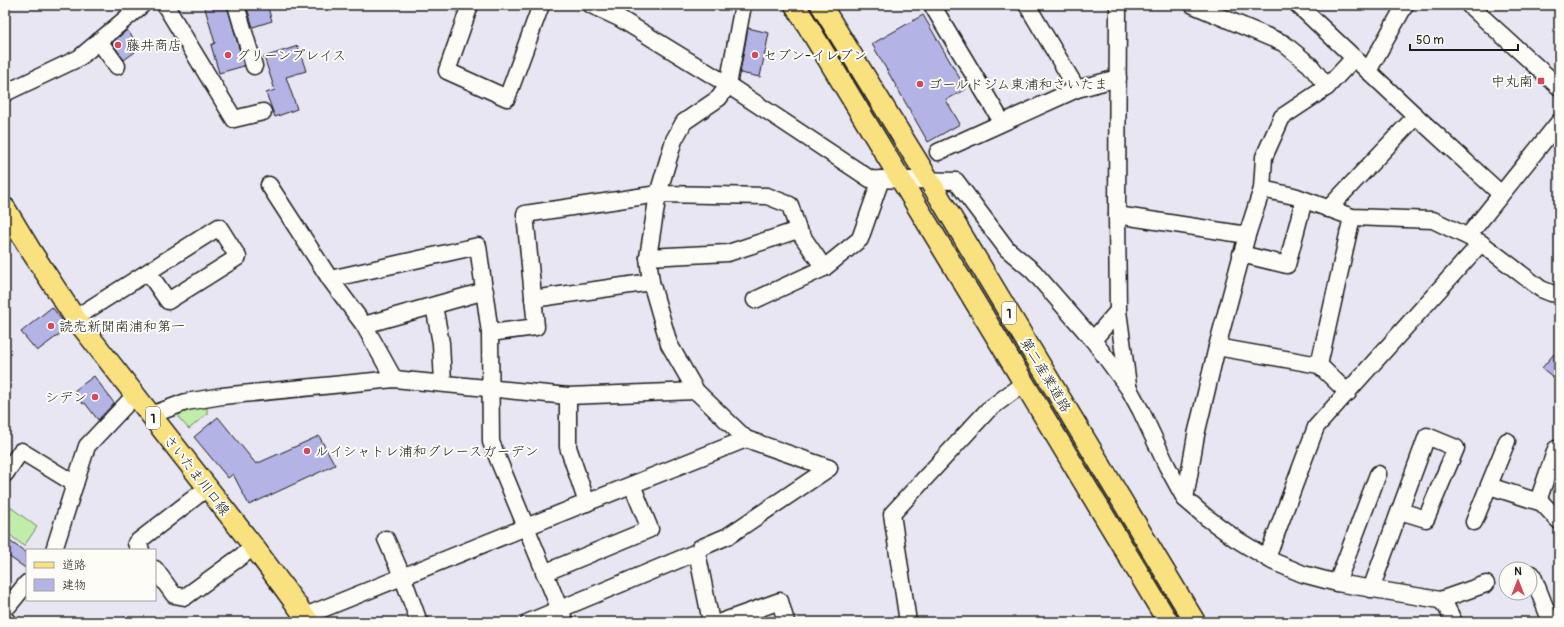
<svg xmlns="http://www.w3.org/2000/svg" width="1564" height="627" font-family="Pangolin,'Klee One',sans-serif">
<rect width="100%" height="100%" fill="#e7e6f2"/>
<filter id="ink" filterUnits="userSpaceOnUse"><feTurbulence type="fractalNoise" baseFrequency=".025" numOctaves="2"/><feDisplacementMap in="SourceGraphic" scale="8" xChannelSelector="R" yChannelSelector="G"/><feConvolveMatrix kernelMatrix="1 2 1 2 8 2 1 2 1" color-interpolation-filters="sRGB"/></filter>
<g filter="url(#ink)">
<g fill="#c0edaa" stroke="#6e8463">
<polygon points="207,406 207,414 189,429 179,418 179,412 187,409"/>
<polygon points="5,503 37,527 24,546 5,531"/>
</g>
<g fill="#b3b4e5" stroke="#1c1c1c">
<polygon points="204,5 227,5 244,66 219,73 211,45 215,43"/>
<polygon points="246,5 267,5 272,21 253,27"/>
<polygon points="923,15 966,89 946,100 960,124 928,142 872,44"/>
<polygon points="748,28 769,33 760,77 740,73"/>
<polygon points="127,30 138,44 132,48 135,52 124,60 112,43"/>
<polygon points="298,46 306,71 286,77 297,109 275,117 266,93 275,90 264,57"/>
<polygon points="52,307 68,328 37,351 21,332"/>
<polygon points="1559,348 1559,382 1542,368"/>
<polygon points="94,376 114,403 98,420 85,403 83,404 74,391"/>
<polygon points="218,417 256,464 319,436 335,465 249,505 233,474 228,478 194,437"/>
<polygon points="5,538 27,553 27,569 5,554"/>
</g>
<g fill="none" stroke-linecap="round" stroke-linejoin="round">
<g stroke="#1c1c1c" stroke-width="19">
<g id="minor">
<polyline points="165,5 234,119 263,112"/>
<polyline points="236,5 254,66"/>
<polyline points="470,5 447,71 507,98 541,5"/>
<polyline points="591,5 619,18 728,85 870,179 956,181 1007,249 1033,271 1093,340 1118,311"/>
<polyline points="743,5 728,85 719,98 684,122 674,140 658,194 648,257 651,282 669,344 696,391 746,439 829,468"/>
<polyline points="932,5 1002,122"/>
<polyline points="1027,5 1077,89"/>
<polyline points="1118,5 1117,215 1118,311 1128,385"/>
<polyline points="1193,5 1283,43 1310,65 1327,87"/>
<polyline points="1298,5 1416,116 1501,194"/>
<polyline points="1469,5 1559,87"/>
<polyline points="99,41 117,66"/>
<polyline points="1368,71 1405,5"/>
<polyline points="5,93 79,58 142,5"/>
<polyline points="938,152 1077,89 1118,78"/>
<polyline points="269,185 330,279 364,325 394,379"/>
<polyline points="1262,189 1294,196 1352,217 1433,220 1481,243 1541,289 1551,293 1559,294"/>
<polyline points="1328,209 1416,116"/>
<polyline points="1117,215 1247,235"/>
<polyline points="1468,236 1559,122"/>
<polyline points="1241,254 1287,265 1304,200"/>
<polyline points="648,257 728,253 798,230"/>
<polyline points="330,279 478,246 490,333 491,442 526,527 746,439"/>
<polyline points="533,299 651,282"/>
<polyline points="755,300 824,268 860,239 881,179"/>
<polyline points="434,306 441,343 443,383"/>
<polyline points="75,318 219,227 238,257 168,301 148,272"/>
<polyline points="364,325 485,291"/>
<polyline points="490,333 536,327 525,214 658,194 767,196 790,205 798,230 824,268"/>
<polyline points="1093,340 1129,389 1141,411 1167,466 1185,499 1206,517 1236,539 1272,561 1303,574 1337,583 1440,600 1486,584"/>
<polyline points="1217,347 1319,365 1348,393"/>
<polyline points="1319,365 1352,217"/>
<polyline points="568,396 568,447 587,503"/>
<polyline points="151,415 186,402 222,396 394,379 568,396 696,391"/>
<polyline points="5,474 21,451 75,484"/>
<polyline points="1489,486 1542,503 1559,521"/>
<polyline points="1185,499 1196,435 1217,347 1247,235 1262,189 1264,157 1282,117 1327,87 1354,58"/>
<polyline points="1538,501 1556,449 1559,451"/>
<polyline points="1474,522 1507,441"/>
<polyline points="386,539 403,578 419,622"/>
<polyline points="54,550 87,446 135,395"/>
<polyline points="141,550 136,543 207,488"/>
<polyline points="1267,558 1316,427 1481,243"/>
<polyline points="155,569 174,595 185,597 254,547"/>
<polyline points="544,573 650,529 632,485"/>
<polyline points="1532,574 1551,622"/>
<polyline points="1337,583 1378,474"/>
<polyline points="1371,589 1427,436 1456,448 1426,519 1400,511"/>
<polyline points="1440,600 1446,606 1454,622"/>
<polyline points="5,601 9,605 27,583"/>
<polyline points="305,616 526,527 565,622"/>
<polyline points="5,619 8,622"/>
<polyline points="529,622 697,552"/>
<polyline points="711,622 697,552 700,548 728,536 829,468"/>
<polyline points="721,622 780,601 786,622"/>
<polyline points="908,622 892,514 988,410 1024,383"/>
</g>
</g>
<g stroke="#1c1c1c" stroke-width="23">
<g id="major">
<polyline points="795,5 992,330 1168,622"/>
<polyline points="821,5 929,180 1195,622"/>
<polyline points="5,208 31,251 75,318 254,547 309,622"/>
</g>
</g>
<use href="#minor" stroke="#fdfcf7" stroke-width="16"/>
<use href="#major" stroke="#fae180" stroke-width="20"/>
</g>
</g>
<g fill="#d1495b" stroke="#fdfcf7" stroke-width="1.5">
<circle cx="118" cy="45" r="4"/>
<circle cx="228" cy="55" r="4"/>
<circle cx="755" cy="55" r="4"/>
<rect x="1537" y="77" width="8" height="8" rx="2"/>
<circle cx="920" cy="84" r="4"/>
<circle cx="51" cy="326" r="4"/>
<circle cx="95" cy="397" r="4"/>
<circle cx="307" cy="451" r="4"/>
</g>
<g text-anchor="middle" stroke-width="4" stroke-linejoin="round" paint-order="stroke">
<g fill="#fdfcf7" stroke="#605f5e" stroke-width="1">
<rect x="1002" y="302" width="14" height="22" rx="3"/>
<rect x="146" y="407" width="14" height="22" rx="3"/>
</g>
<g font-size="13" font-weight="bold" fill="#1c1c1c">
<text x="1009" y="318">1</text>
<text x="153" y="423">1</text>
</g>
<g font-size="14" fill="#1c1c1c" stroke="#fdfcf7" text-anchor="start">
<text x="126" y="50">藤井商店</text>
<text x="236" y="60">グリーンプレイス</text>
<text x="763" y="60">セブン-イレブン</text>
<text x="1533" y="86" text-anchor="end">中丸南</text>
<text x="928" y="89">ゴールドジム東浦和さいたま</text>
<text x="59" y="331">読売新聞南浦和第一</text>
<text x="87" y="402" text-anchor="end">シデン</text>
<text x="315" y="456">ルイシャトレ浦和グレースガーデン</text>
</g>
<g font-size="14" fill="#1c1c1c" stroke="#fdfcf7">
<text transform="translate(1046 375) rotate(59)" y="5">第二産業道路</text>
<text transform="translate(197 475) rotate(52)" y="5">さいたま川口線</text>
</g>
</g>
<rect width="1564" height="627" fill="none" stroke="#fdfcf7" stroke-width="20"/>
<rect x="10" y="10" width="1544" height="607" fill="none" stroke="#1c1c1c" stroke-width="1.5" filter="url(#ink)"/>
<rect x="26" y="549" width="130" height="52" fill="#fdfcf7" stroke="#a3a29f"/>
<rect x="34" y="562" width="20" height="6" fill="#fae180" stroke="#a3a29f"/>
<text x="62" y="569" font-size="12" fill="#1c1c1c">道路</text>
<rect x="34" y="579" width="20" height="12" fill="#b3b4e5" stroke="#a3a29f"/>
<text x="62" y="589" font-size="12" fill="#1c1c1c">建物</text>
<g transform="translate(1518 581)"><circle r="19" fill="#fdfcf7" stroke="#a3a29f"/>
<path d="M0-3L7 15L0 10L-7 15Z" fill="#d1495b"/>
<text y="-6" font-size="11" font-weight="bold" text-anchor="middle" fill="#1c1c1c">N</text>
</g>
<path d="M1410 44v6h108v-6" fill="none" stroke="#1c1c1c" stroke-width="2"/>
<text x="1416" y="44" font-size="12" fill="#1c1c1c" stroke="#fdfcf7" stroke-width="3" paint-order="stroke">50 m</text>
</svg>
